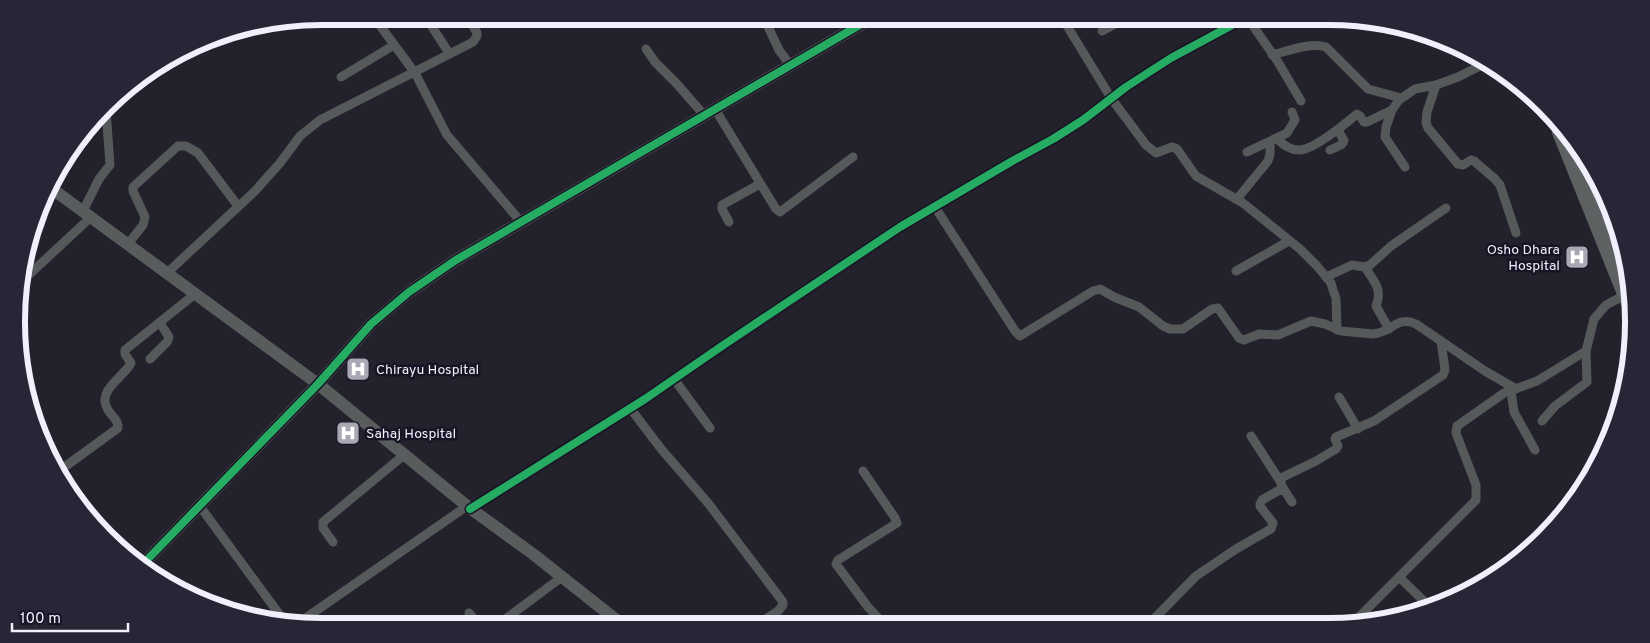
<svg xmlns="http://www.w3.org/2000/svg" width="1650" height="643" font-family="Overpass,sans-serif">
<rect width="100%" height="100%" fill="#23212b"/>
<g fill="none" stroke-linecap="round" stroke-linejoin="round">
<g stroke="#565959" stroke-width="9">
<polyline points="373,16 415,73 447,135 521,222"/>
<polyline points="425,16 449,53"/>
<polyline points="763,16 779,50 790,65"/>
<polyline points="1061,16 1111,98 1146,145 1156,153 1172,147 1177,149 1196,176 1243,203 1300,249 1317,266 1331,283 1333,290 1336,298 1337,330"/>
<polyline points="1247,17 1278,62 1301,101"/>
<polyline points="1102,31 1130,16"/>
<polyline points="646,49 655,62 677,84 704,115"/>
<path d="M1272 55C1288 51 1310 42 1326 47L1368 89 1401 98"/>
<polyline points="341,77 394,45"/>
<polyline points="1436,85 1427,112 1426,123 1428,128 1458,164 1463,165 1471,160 1474,161 1495,179 1500,185 1516,233"/>
<polyline points="715,109 776,209 780,212 853,157"/>
<path d="M1277 139C1284 145 1291 151 1301 150 1316 148 1345 124 1357 114L1360 116 1364 122H1367L1392 110"/>
<polyline points="1330,150 1341,145 1344,141 1338,130"/>
<polyline points="1247,152 1287,133 1295,120 1292,112"/>
<polyline points="1405,167 1385,137 1386,127 1392,110 1399,100 1415,89 1436,85 1458,77 1484,64"/>
<polyline points="1586,170 1592,168"/>
<polyline points="1237,199 1268,161 1270,154 1270,142"/>
<path d="M935 207 1015 331 1020 336 1093 291 1100 289 1114 297 1139 307 1163 326 1170 329H1183L1212 309 1218 308 1239 338 1244 340 1259 334 1278 335 1311 321 1325 324 1341 331 1373 334C1391 333 1397 315 1416 324L1485 371 1516 389"/>
<polyline points="83,211 99,179 110,165 106,110"/>
<polyline points="729,222 722,209 722,205 760,184"/>
<polyline points="1601,235 1614,230"/>
<polyline points="128,244 143,225 145,217 133,191 133,187 178,146 186,146 198,153 238,206"/>
<path d="M1365 267C1374 282 1383 289 1376 306L1389 329"/>
<polyline points="1236,271 1289,241"/>
<polyline points="167,273 255,191 280,163 300,136 320,120 473,42 477,36 477,33 467,16"/>
<polyline points="1326,277 1352,265 1365,267 1370,265 1391,246 1446,208"/>
<polyline points="19,284 91,217"/>
<polyline points="150,359 167,342 169,337 160,323"/>
<polyline points="674,379 710,428"/>
<polyline points="1511,391 1514,412 1535,450"/>
<polyline points="1339,397 1358,429"/>
<polyline points="630,408 662,450 708,503 783,602 783,605 778,611 755,626"/>
<polyline points="1542,421 1555,406 1587,382 1586,351 1594,319 1606,305 1625,295"/>
<polyline points="1251,436 1280,481"/>
<path d="M59 471 118 428C119 420 110 415 107 408 97 390 125 376 131 363L125 354V350L195 294"/>
<polyline points="863,471 895,518 897,523 838,560 836,564 868,607 885,625"/>
<polyline points="1283,488 1280,481 1283,477 1316,461 1336,449 1338,446 1335,439 1336,437 1374,421 1443,375 1445,370 1441,341"/>
<polyline points="199,505 285,622"/>
<polyline points="470,509 645,399 722,346 900,227 1014,160 1053,139 1083,120 1126,87 1171,58 1249,16"/>
<polyline points="333,542 323,528 323,522 404,455"/>
<polyline points="1399,577 1429,606"/>
<polyline points="469,613 480,626"/>
<polyline points="297,624 467,506"/>
<polyline points="1352,624 1476,500 1476,485 1456,433 1457,426 1504,393 1537,381 1586,351"/>
<polyline points="1148,625 1196,576 1236,549 1271,529 1273,523 1260,506 1260,504 1262,500 1283,488 1292,502"/>
<polyline points="496,626 562,577"/>
<polyline points="378,627 381,625"/>
</g>
<g stroke="#595c5c" stroke-width="12">
<polyline points="51,188 318,384 467,506 533,554 624,626"/>
<polyline points="141,566 318,384 371,324 409,292 456,260 875,16"/>
</g>
<polyline stroke="#5e6162" stroke-width="16" points="1560,132 1630,306"/>
<g stroke="#171425" stroke-width="11">
<g id="cycleway">
<polyline points="470,509 645,399 722,346 900,227 1014,160 1053,139 1083,120 1126,87 1171,58 1249,16"/>
<polyline points="141,566 318,384 371,324 409,292 456,260 875,16"/>
</g>
</g>
<use href="#cycleway" stroke="#26ab63" stroke-width="8"/>
</g>
<defs>
<g id="hospital-square" transform="scale(1.25)"><rect x="-9" y="-9" width="18" height="18" rx="4" fill="#a8a7b2" stroke="#171425"/><path d="M-5-5h3v3.5h4V-5h3V5h-3V1.5h-4V5h-3Z" fill="#fff"/></g>
</defs>
<g fill-rule="evenodd">
<use href="#hospital-square" x="1577" y="257"/>
<use href="#hospital-square" x="358" y="369"/>
<use href="#hospital-square" x="348" y="433"/>
</g>
<g text-anchor="middle" stroke-width="5" stroke-linejoin="round" paint-order="stroke">
<g font-size="14" fill="#f0effb" stroke="#171425" text-anchor="start">
<text x="1560" y="254" text-anchor="end">Osho Dhara<tspan x="1560" dy="16">Hospital</tspan></text>
<text x="376" y="374">Chirayu Hospital</text>
<text x="366" y="438">Sahaj Hospital</text>
</g>
</g>
<path d="M0 0H1650V643H0ZM321 25H1329A296 296 0 0 1 1625 321V322A296 296 0 0 1 1329 618H321A296 296 0 0 1 25 322V321A296 296 0 0 1 321 25Z" fill="#282636" fill-rule="evenodd"/>
<path fill="none" stroke="#f0effb" stroke-width="6" d="M321 25H1329A296 296 0 0 1 1625 321V322A296 296 0 0 1 1329 618H321A296 296 0 0 1 25 322V321A296 296 0 0 1 321 25Z"/>
<path d="M12 623v8h116v-8" fill="none" stroke="#f0effb" stroke-width="2.5"/>
<text x="20" y="623" font-size="15" fill="#f0effb" stroke="#171425" stroke-width="4" paint-order="stroke">100 m</text>
</svg>
